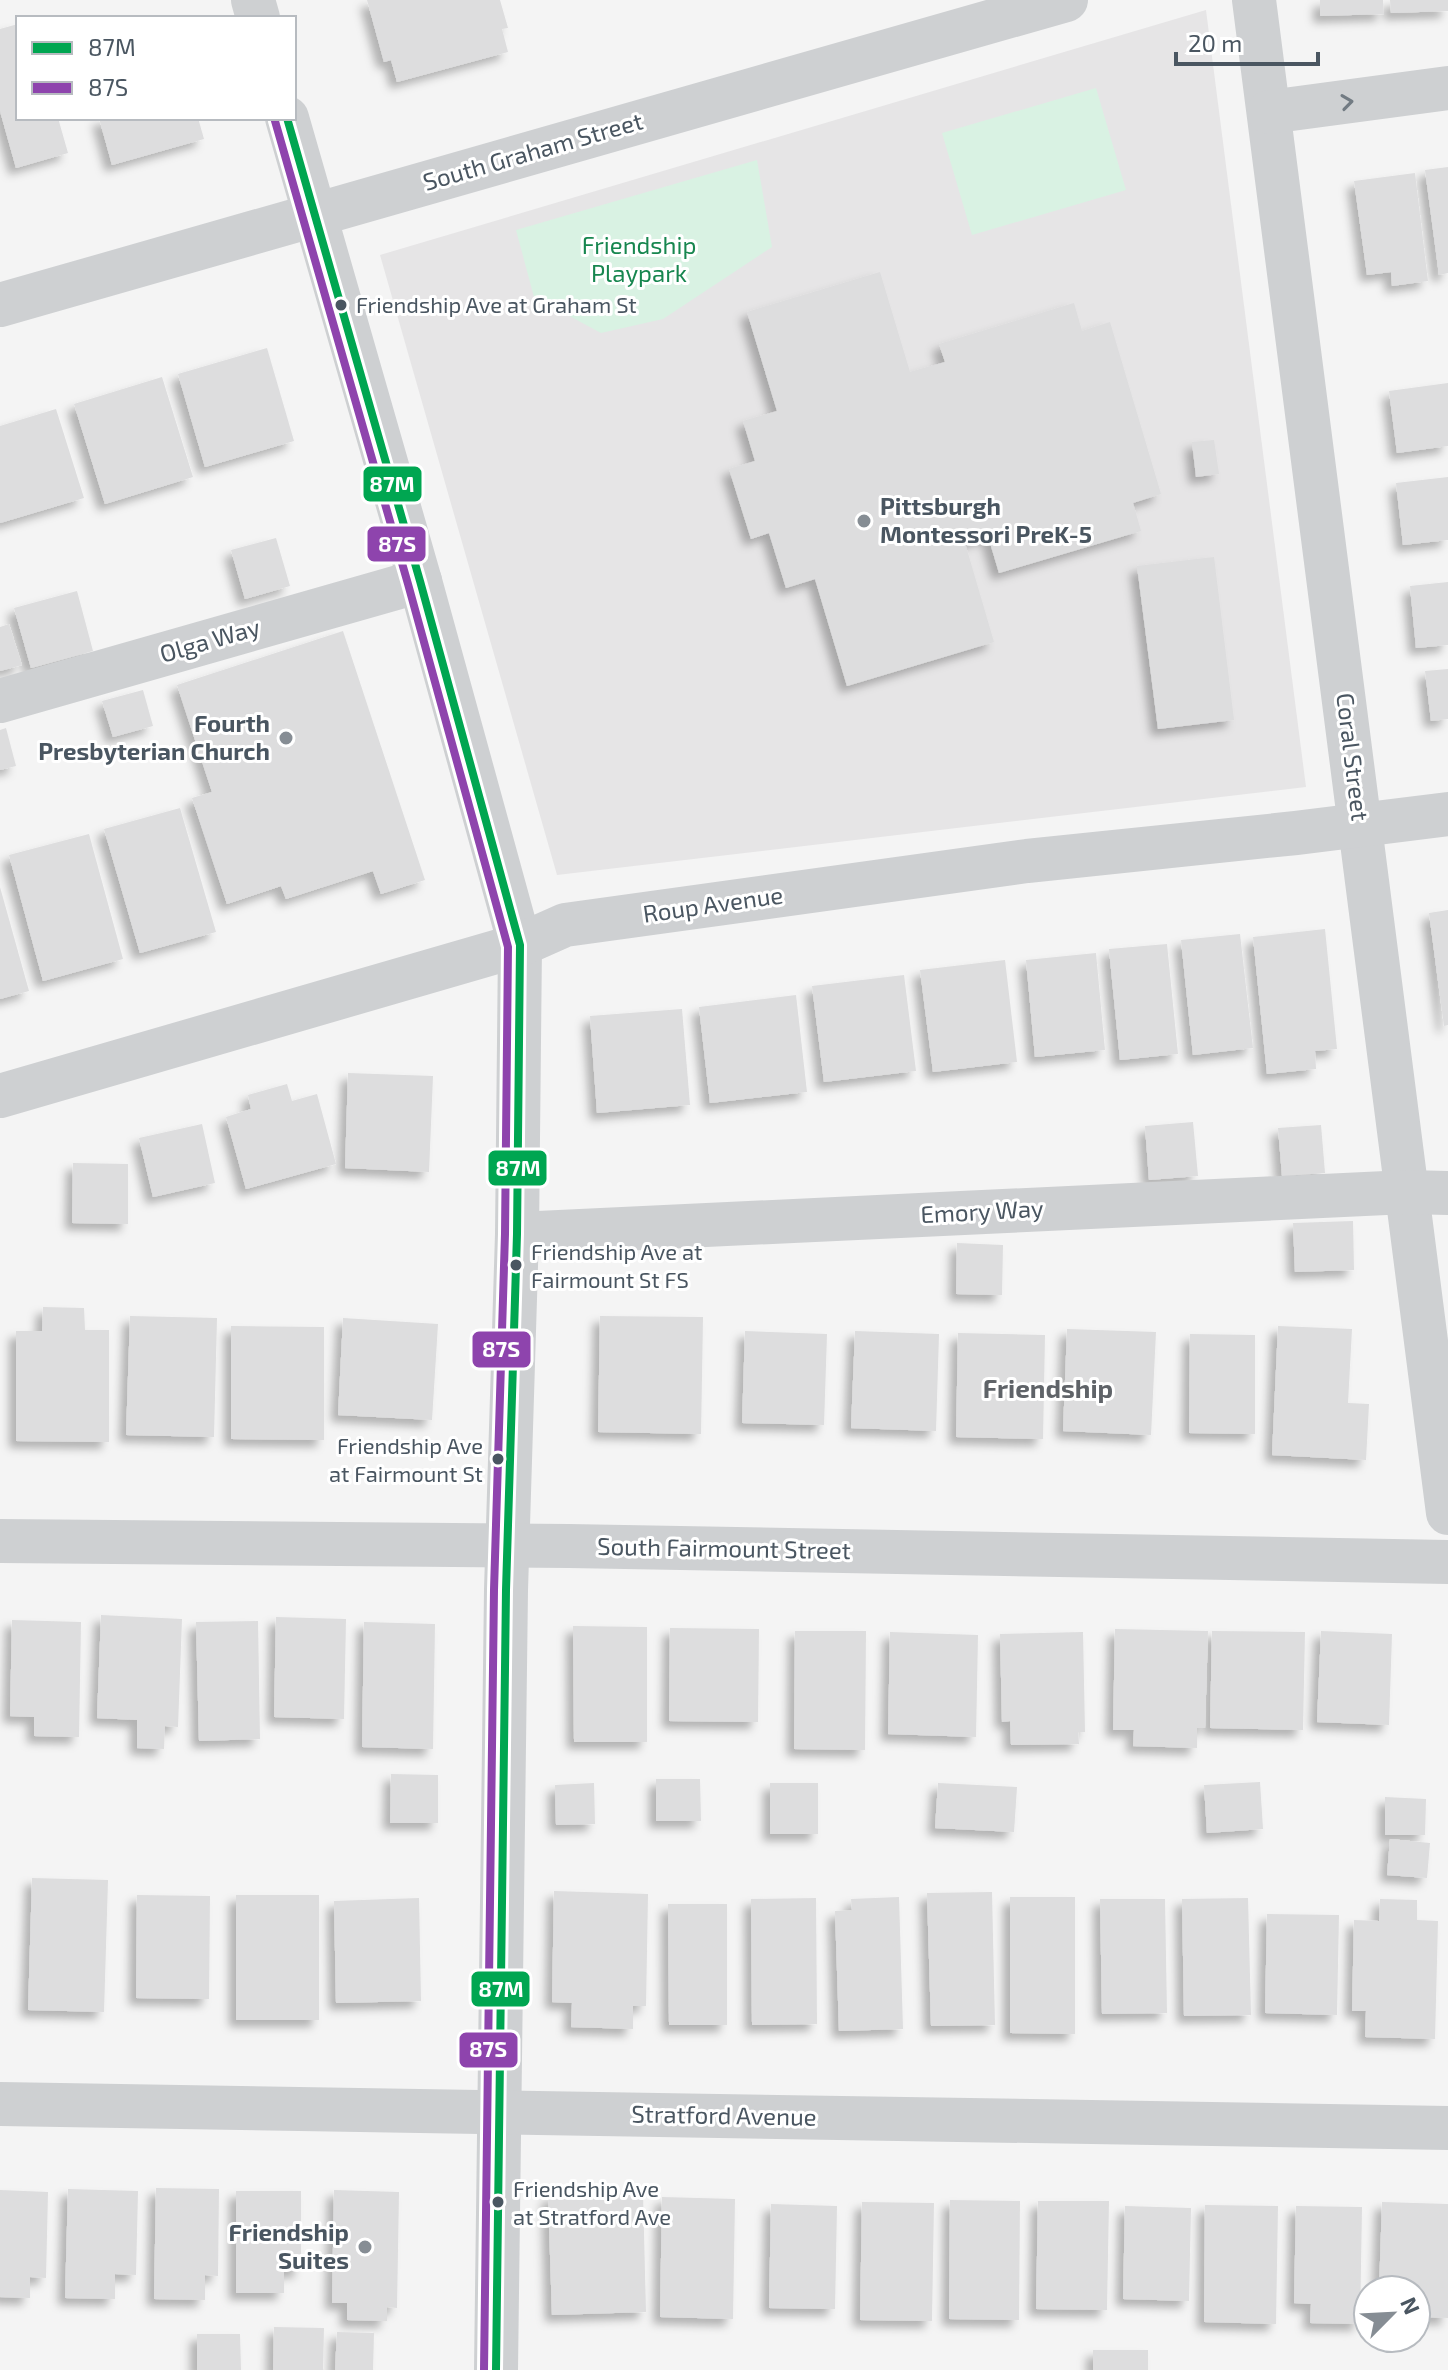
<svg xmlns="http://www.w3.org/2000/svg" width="1448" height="2370" font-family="'Exo 2',sans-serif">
<defs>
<filter id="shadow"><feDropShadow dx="-7" dy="7" stdDeviation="4" flood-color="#0004"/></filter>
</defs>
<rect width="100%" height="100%" fill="#f4f4f4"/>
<polygon fill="#e6e5e6" points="1206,10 1306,787 557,875 380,255"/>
<g fill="#d9f2e3">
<polygon points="1096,88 1126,190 972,235 942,133"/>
<polygon points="757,160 772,247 663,319 601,333 534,297 516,230"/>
</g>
<g fill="#ddddde" filter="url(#shadow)">
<polygon points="367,0 500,0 508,28 502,29 508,52 397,82 391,60 384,62"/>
<polygon points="1320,0 1383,0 1384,14 1320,16"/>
<polygon points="1390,0 1448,0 1448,11 1391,13"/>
<polygon points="18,24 18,118 58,118 68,153 16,168 0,111 0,29"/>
<polygon points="99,118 198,118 204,139 112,165"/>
<polygon points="1448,167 1448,273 1439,275 1425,170"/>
<polygon points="1415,173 1428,281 1392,286 1391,272 1367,275 1354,181"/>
<polygon points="880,272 910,372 945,362 939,344 1074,303 1082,331 1110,322 1161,494 1133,503 1141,531 999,573 988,536 965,543 994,642 847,686 815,579 786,588 769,533 751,539 729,469 755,461 743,421 777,411 747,312"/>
<polygon points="267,348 294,441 205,467 178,374"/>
<polygon points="162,377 193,477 105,504 74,404"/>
<polygon points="1448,383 1448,446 1397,453 1389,391"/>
<polygon points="56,409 84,498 0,523 0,426"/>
<polygon points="1214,440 1219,474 1196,477 1192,442"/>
<polygon points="1448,477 1448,540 1403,545 1396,483"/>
<polygon points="276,538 290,586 245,599 231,550"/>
<polygon points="1214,557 1234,720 1158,729 1137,566"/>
<polygon points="1448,582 1448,645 1416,648 1410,586"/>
<polygon points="77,591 93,651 31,668 14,608"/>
<polygon points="9,624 22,665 0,671 0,627"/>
<polygon points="343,631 425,880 381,894 373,871 286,899 281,886 227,904 192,798 212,792 177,685"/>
<polygon points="1448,669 1448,719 1431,721 1425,671"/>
<polygon points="143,690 153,726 113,737 102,701"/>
<polygon points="6,728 16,766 0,770 0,730"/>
<polygon points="180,808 216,932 140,953 104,829"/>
<polygon points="89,834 123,959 43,981 9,855"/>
<polygon points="0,887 29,991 0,999"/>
<polygon points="1448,910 1448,1025 1444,1026 1429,913"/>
<polygon points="1325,929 1337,1049 1315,1051 1316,1069 1267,1074 1253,937"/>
<polygon points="1240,934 1253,1048 1193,1055 1181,940"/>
<polygon points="1167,944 1178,1054 1120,1060 1109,949"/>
<polygon points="1096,953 1105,1050 1035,1057 1026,960"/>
<polygon points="1005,960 1017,1062 933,1072 920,970"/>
<polygon points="904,975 916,1071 824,1082 812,986"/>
<polygon points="796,995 807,1092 710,1103 699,1007"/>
<polygon points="682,1009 690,1105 597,1113 590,1016"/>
<polygon points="348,1073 433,1076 429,1172 345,1168"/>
<polygon points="287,1084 292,1101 317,1094 336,1164 246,1189 226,1117 251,1109 248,1095"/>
<polygon points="1193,1122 1198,1176 1149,1180 1145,1126"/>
<polygon points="202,1124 215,1183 153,1197 139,1138"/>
<polygon points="1321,1125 1325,1173 1282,1176 1278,1128"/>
<polygon points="73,1163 128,1164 128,1224 72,1223"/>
<polygon points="1353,1221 1354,1270 1295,1272 1293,1223"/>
<polygon points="957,1243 1003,1245 1002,1295 956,1294"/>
<polygon points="43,1307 84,1308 85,1330 109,1330 109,1442 16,1441 16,1331 42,1331"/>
<polygon points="130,1316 217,1318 214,1437 126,1435"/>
<polygon points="600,1316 703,1317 701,1434 598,1432"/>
<polygon points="343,1318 438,1324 432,1420 338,1415"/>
<polygon points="231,1326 324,1327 324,1440 231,1439"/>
<polygon points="1278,1326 1352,1329 1348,1403 1369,1404 1366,1460 1272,1455"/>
<polygon points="1067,1329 1156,1332 1151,1435 1063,1431"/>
<polygon points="745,1331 827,1334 824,1425 742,1423"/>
<polygon points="855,1331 939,1334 936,1431 851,1428"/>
<polygon points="958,1333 1045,1335 1043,1439 956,1437"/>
<polygon points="1190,1334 1255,1335 1255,1434 1189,1433"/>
<polygon points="101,1615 182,1619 178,1727 165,1726 164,1749 137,1748 137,1720 97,1718"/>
<polygon points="276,1617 346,1619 344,1719 274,1717"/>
<polygon points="12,1620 81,1622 79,1737 34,1736 34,1717 10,1716"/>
<polygon points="258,1621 260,1739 199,1741 196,1622"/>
<polygon points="364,1622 435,1624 433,1749 362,1747"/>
<polygon points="573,1626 647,1627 647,1742 574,1742"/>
<polygon points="670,1628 759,1629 758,1722 669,1721"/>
<polygon points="1115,1629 1208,1631 1205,1728 1197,1728 1197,1748 1133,1746 1134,1730 1113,1730"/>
<polygon points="795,1631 866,1631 865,1750 794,1749"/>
<polygon points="1212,1631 1305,1632 1303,1730 1210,1728"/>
<polygon points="1321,1631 1392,1634 1389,1725 1317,1722"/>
<polygon points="890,1632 978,1635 976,1737 888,1734"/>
<polygon points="1083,1632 1085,1732 1078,1732 1079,1744 1011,1745 1010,1721 1002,1722 1000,1634"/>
<polygon points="391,1774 438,1775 438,1823 390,1823"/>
<polygon points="656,1779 700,1779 701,1821 656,1821"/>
<polygon points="1260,1782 1263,1829 1207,1833 1204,1785"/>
<polygon points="594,1783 595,1824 556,1825 555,1785"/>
<rect x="770" y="1783" width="48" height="51"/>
<polygon points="938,1783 1017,1787 1014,1832 935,1828"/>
<polygon points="1385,1797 1426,1799 1425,1835 1385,1835"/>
<polygon points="1390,1839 1430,1843 1427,1878 1387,1875"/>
<polygon points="32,1878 108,1880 104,2012 28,2010"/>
<polygon points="554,1891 648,1894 646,2006 633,2006 633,2029 571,2027 572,2003 552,2002"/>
<polygon points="992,1892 995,2025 931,2026 927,1893"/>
<polygon points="137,1895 210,1896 209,1999 136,1998"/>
<rect x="236" y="1895" width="83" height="125"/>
<polygon points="899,1897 903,2029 839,2031 835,1911 852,1910 851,1899"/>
<polygon points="1010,1897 1075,1897 1075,2034 1010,2033"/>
<polygon points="419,1898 421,2001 336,2003 334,1901"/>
<polygon points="816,1898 817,2024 752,2025 751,1899"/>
<polygon points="1248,1898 1251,2015 1184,2016 1182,1899"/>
<polygon points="1100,1899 1165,1899 1167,2013 1102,2014"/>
<polygon points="1380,1899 1417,1900 1417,1920 1438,1921 1435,2039 1365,2037 1366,2011 1352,2011 1354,1920 1379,1921"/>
<polygon points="668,1904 727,1904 727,2025 669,2025"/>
<polygon points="1267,1914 1339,1915 1337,2015 1265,2013"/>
<polygon points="156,2188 219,2189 218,2276 205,2275 205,2300 154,2299"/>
<polygon points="68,2189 138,2191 136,2275 115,2274 115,2299 65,2298"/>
<polygon points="0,2190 48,2192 46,2278 30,2277 30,2298 0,2297"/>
<polygon points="334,2190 399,2192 397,2308 387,2307 387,2321 347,2320 347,2303 332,2303"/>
<polygon points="236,2191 301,2191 301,2271 284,2271 284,2293 236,2293"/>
<polygon points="643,2193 646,2312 552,2315 548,2195"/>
<polygon points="662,2197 735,2199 733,2319 660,2317"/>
<polygon points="950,2200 1020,2201 1019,2320 949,2319"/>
<polygon points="1038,2201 1109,2201 1107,2310 1036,2309"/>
<polygon points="862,2202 934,2203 932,2321 860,2320"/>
<polygon points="1382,2202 1448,2204 1448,2318 1421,2317 1420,2333 1416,2333 1416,2290 1379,2290"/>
<polygon points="771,2204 837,2206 835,2309 769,2308"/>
<polygon points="1205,2205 1278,2206 1276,2324 1204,2322"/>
<polygon points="1125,2206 1191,2208 1189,2301 1123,2299"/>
<polygon points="1296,2206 1362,2207 1360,2324 1310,2323 1311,2304 1294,2303"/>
<polygon points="274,2327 324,2328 323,2370 273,2370"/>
<polygon points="337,2332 374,2333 373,2370 335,2370"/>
<polygon points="197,2334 240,2334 241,2370 197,2370"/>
<rect x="1093" y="2350" width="55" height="20"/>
</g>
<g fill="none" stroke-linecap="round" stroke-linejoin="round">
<g stroke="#ced0d2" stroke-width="44">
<polyline points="253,0 258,18"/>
<polyline points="1254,0 1448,1513"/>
<polyline points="1269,112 1448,88"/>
<polyline points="287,118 420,581 520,945 517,1234 506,1590 496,2370"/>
<polyline points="0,305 1066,0"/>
<polyline points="0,701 420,581"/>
<polyline points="0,1096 520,945 565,925 1027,861 1296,833 1448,814"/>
<polyline points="517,1234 1407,1192 1448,1193"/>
<polyline points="0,1541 569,1546 1448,1562"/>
<polyline points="0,2104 1448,2128"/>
</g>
<g stroke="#fff" stroke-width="14">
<polyline id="bus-1" points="287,118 420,581 520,945 517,1234 506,1590 496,2370"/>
</g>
<g stroke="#fff" stroke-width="14">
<polyline id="bus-2" points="275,121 408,584 508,947 505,1234 494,1590 484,2370"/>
</g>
<use href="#bus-1" stroke="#00a651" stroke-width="8"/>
<use href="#bus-2" stroke="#8e44ad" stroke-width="8"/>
</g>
<defs><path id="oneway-chevron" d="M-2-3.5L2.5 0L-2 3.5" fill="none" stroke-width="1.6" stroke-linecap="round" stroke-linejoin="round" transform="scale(2)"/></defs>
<use stroke="#727b83" href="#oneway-chevron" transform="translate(1347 102) rotate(-8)"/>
<g fill="#4a5661" stroke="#fff" stroke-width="3">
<circle cx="341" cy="305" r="7"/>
<circle cx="516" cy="1265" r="7"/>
<circle cx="498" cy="1459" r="7"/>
<circle cx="498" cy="2202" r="7"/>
</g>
<g fill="#868d94" stroke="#fff" stroke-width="3">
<circle cx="864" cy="521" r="8"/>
<circle cx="286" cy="738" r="8"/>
<circle cx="365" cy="2247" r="8"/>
</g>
<g text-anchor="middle" stroke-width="6" stroke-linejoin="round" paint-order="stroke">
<g font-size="22" fill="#4a5661" stroke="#fff" text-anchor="start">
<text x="356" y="313">Friendship Ave at Graham St</text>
<text x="531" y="1260">Friendship Ave at<tspan x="531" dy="28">Fairmount St FS</tspan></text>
<text x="483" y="1454" text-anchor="end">Friendship Ave<tspan x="483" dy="28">at Fairmount St</tspan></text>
<text x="513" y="2197">Friendship Ave<tspan x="513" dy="28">at Stratford Ave</tspan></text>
</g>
<g font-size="24" fill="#4a5661" stroke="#fff">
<text transform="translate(533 152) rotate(-16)" y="8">South Graham Street</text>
<text transform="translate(210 641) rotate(-16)" y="8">Olga Way</text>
<text transform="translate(1352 757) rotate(83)" y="8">Coral Street</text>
<text transform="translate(713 905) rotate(-8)" y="8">Roup Avenue</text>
<text transform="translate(982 1212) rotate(-3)" y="8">Emory Way</text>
<text transform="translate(724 1549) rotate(1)" y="8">South Fairmount Street</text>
<text transform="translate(724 2116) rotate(1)" y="8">Stratford Avenue</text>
</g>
<g font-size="24" fill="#17864f" stroke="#fff">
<text x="639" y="254">Friendship<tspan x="639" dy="28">Playpark</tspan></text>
</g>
<g font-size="24" font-weight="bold" fill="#4a5661" stroke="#fff" text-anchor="end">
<text x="880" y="515" text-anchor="start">Pittsburgh<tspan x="880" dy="28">Montessori PreK-5</tspan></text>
<text x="270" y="732">Fourth<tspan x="270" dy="28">Presbyterian Church</tspan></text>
<text x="349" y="2241">Friendship<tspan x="349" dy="28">Suites</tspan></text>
</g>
<g font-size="26" font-weight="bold" fill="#5f6368" stroke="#fff">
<text x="1048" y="1398">Friendship</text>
</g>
</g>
<g stroke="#fff" stroke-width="3">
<rect x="362" y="465" width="61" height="38" rx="8" fill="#00a651"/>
<rect x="366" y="525" width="61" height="38" rx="8" fill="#8e44ad"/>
<rect x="487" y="1149" width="61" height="38" rx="8" fill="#00a651"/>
<rect x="471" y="1330" width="61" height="39" rx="8" fill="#8e44ad"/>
<rect x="470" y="1970" width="61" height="38" rx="8" fill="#00a651"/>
<rect x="458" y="2031" width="61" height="38" rx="8" fill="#8e44ad"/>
</g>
<g font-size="22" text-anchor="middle" font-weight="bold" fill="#fff">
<text x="392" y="492">87M</text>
<text x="397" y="552">87S</text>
<text x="518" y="1176">87M</text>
<text x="501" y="1357">87S</text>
<text x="501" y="1997">87M</text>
<text x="488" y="2057">87S</text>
</g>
<rect x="16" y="16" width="280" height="104" fill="#ffffff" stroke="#b7bbc0" stroke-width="2"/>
<rect x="32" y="42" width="40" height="12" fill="#00a651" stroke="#b7bbc0" stroke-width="2"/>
<text x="88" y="56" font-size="24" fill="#4a5661">87M</text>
<rect x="32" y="82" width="40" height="12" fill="#8e44ad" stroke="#b7bbc0" stroke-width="2"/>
<text x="88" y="96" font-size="24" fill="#4a5661">87S</text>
<g transform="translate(1392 2314) rotate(66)"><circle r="38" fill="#ffffff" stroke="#b7bbc0" stroke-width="2"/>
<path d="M0-6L14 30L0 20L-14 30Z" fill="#868d94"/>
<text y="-12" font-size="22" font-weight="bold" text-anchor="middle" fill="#4a5661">N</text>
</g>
<path d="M1176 52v12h142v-12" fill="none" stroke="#4a5661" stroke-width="4"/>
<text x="1188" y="52" font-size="24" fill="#4a5661" stroke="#ffffff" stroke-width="6" paint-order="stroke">20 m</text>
</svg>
